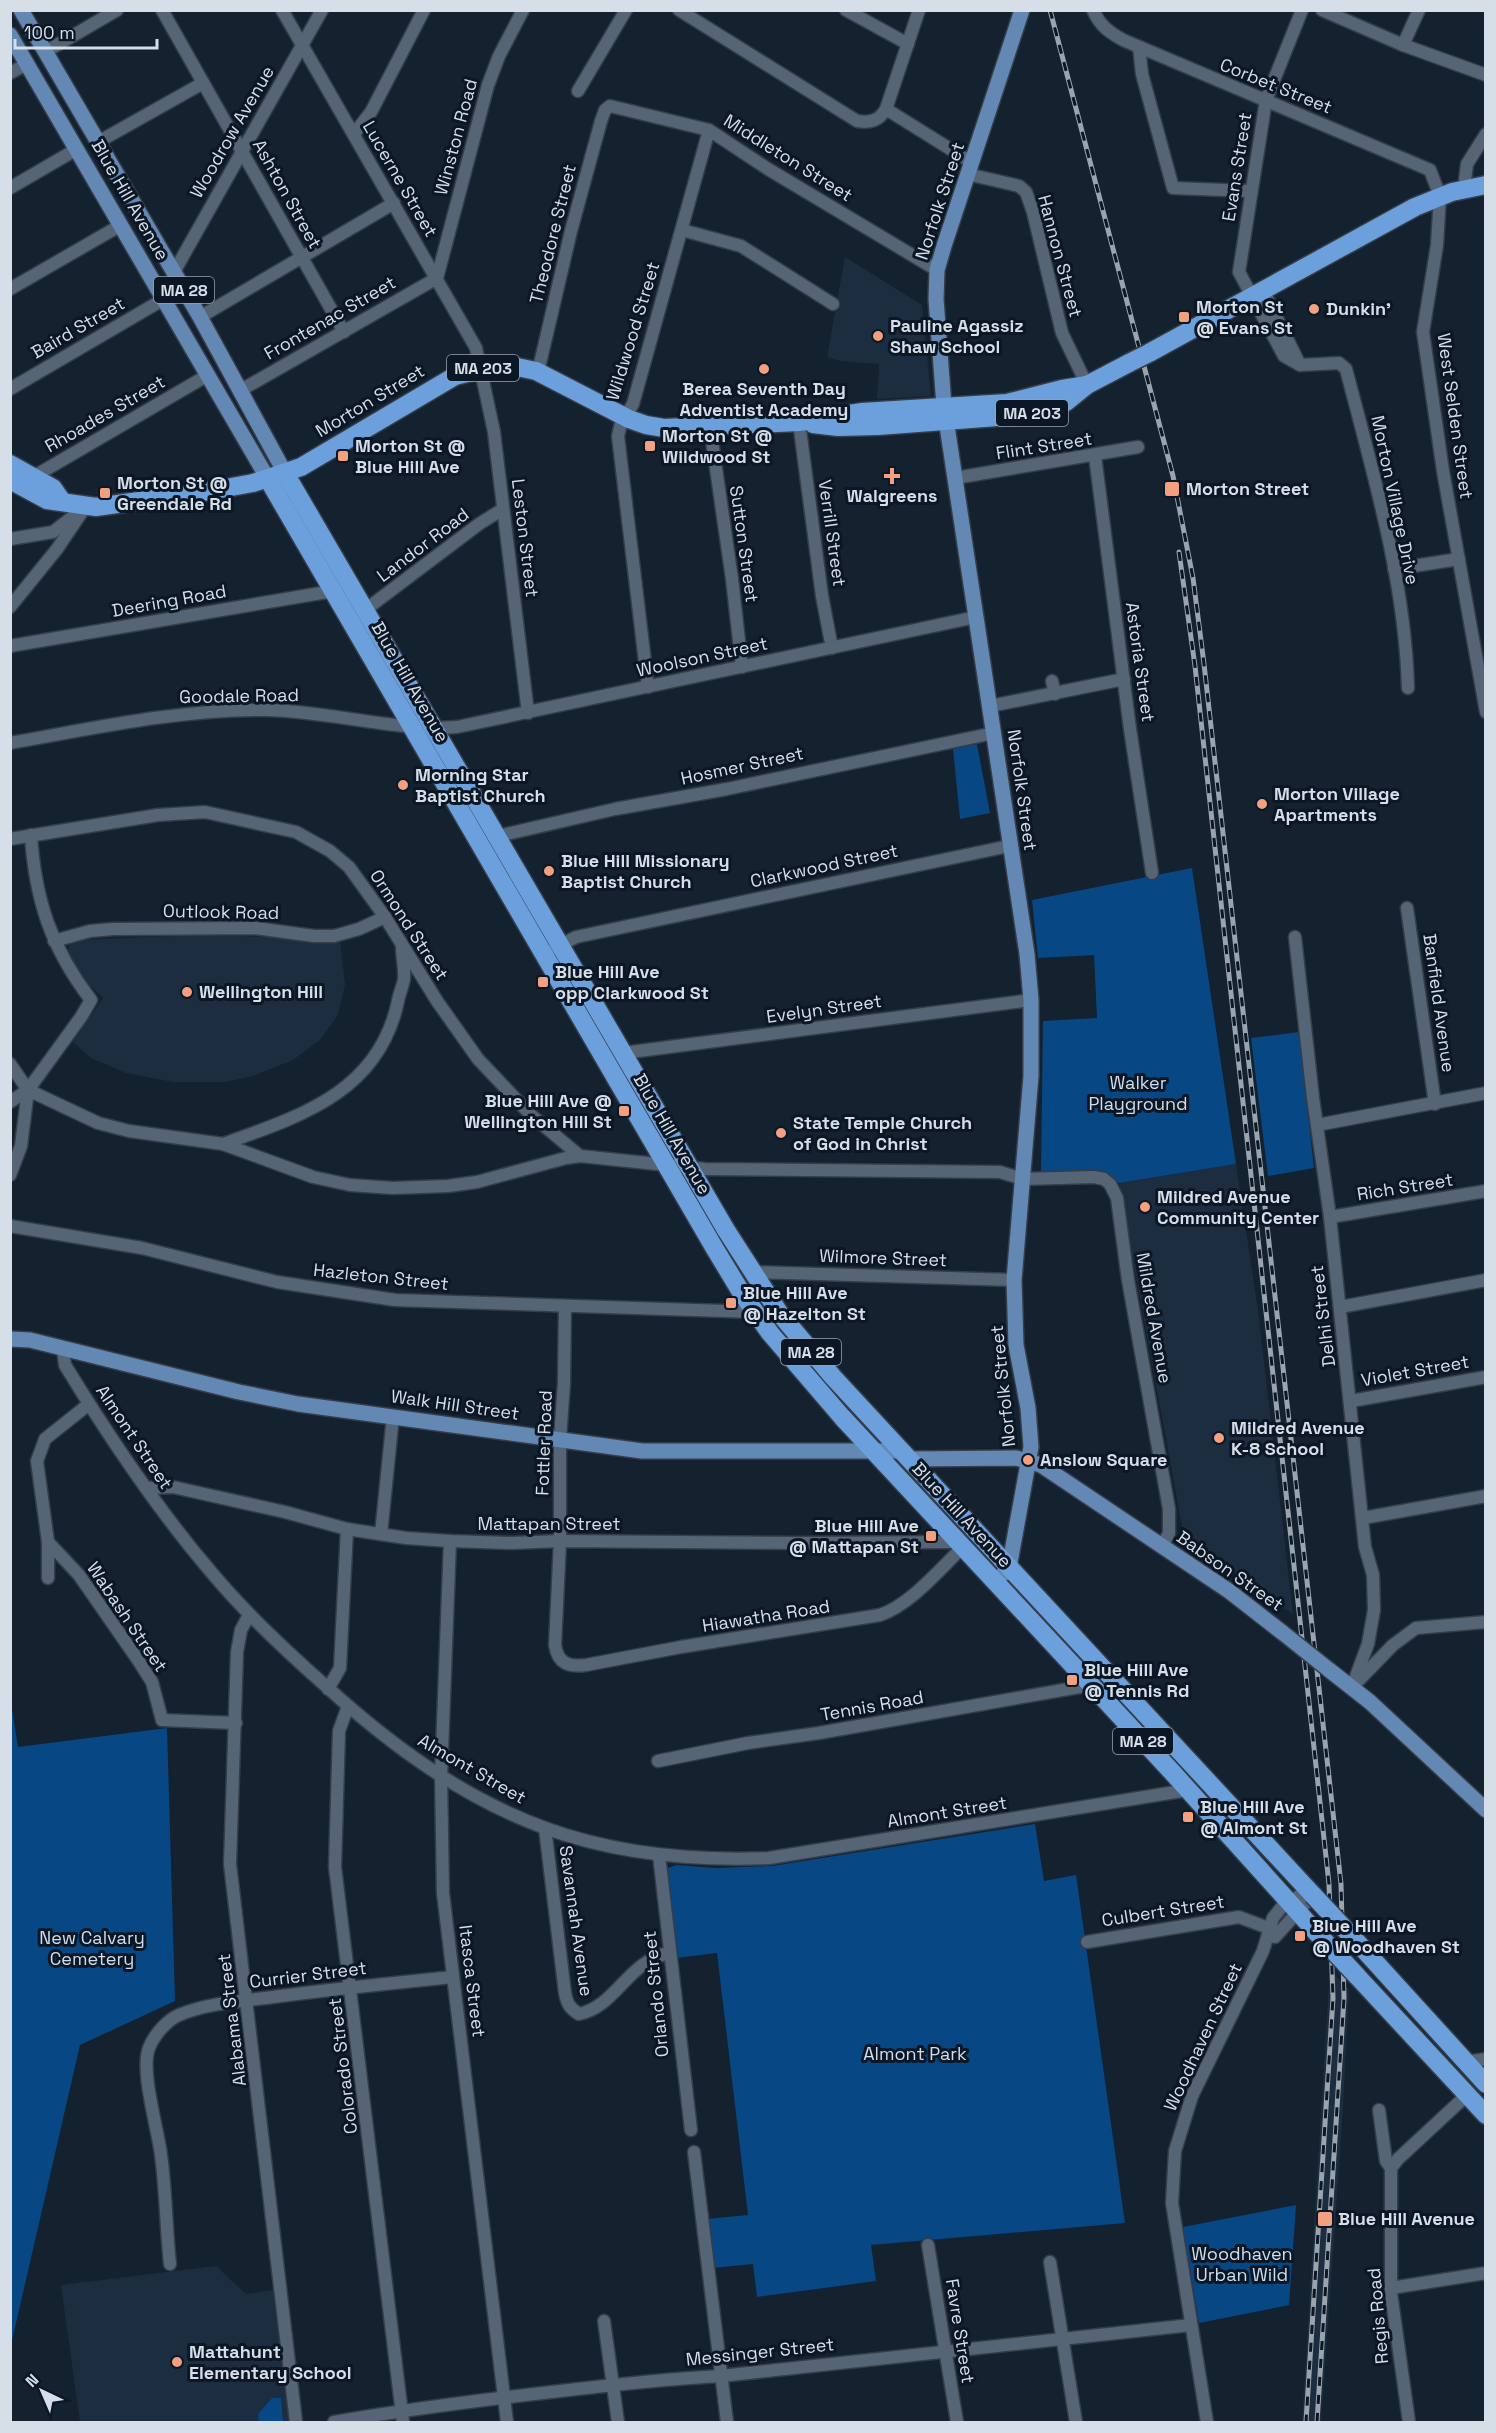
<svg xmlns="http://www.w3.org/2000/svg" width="1496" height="2433" font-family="'Space Grotesk',sans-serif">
<rect width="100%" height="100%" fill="#14212f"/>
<g fill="#1d2d40">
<polygon points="845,257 922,305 931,396 877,399 879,364 840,361 827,357"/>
<polygon points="201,935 278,937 318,943 340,941 345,985 338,1015 320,1040 293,1060 253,1076 225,1082 173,1082 126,1073 91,1058 73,1042 103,998 88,984 68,953 69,945 75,940"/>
<polygon points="1236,1164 1258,1310 1293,1614 1184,1537 1119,1183"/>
<polygon points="1330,1969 1349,1990 1343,2109 1321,2422 1302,2422"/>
<polygon points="216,2266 246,2294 273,2290 289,2422 80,2422 61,2285"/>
</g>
<g fill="#074783">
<polygon points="977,744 990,813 960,819 953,749"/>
<polygon points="1192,868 1236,1164 1119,1183 1095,1170 1041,1172 1043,1021 1097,1018 1094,955 1038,958 1032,900"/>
<polygon points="1299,1032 1314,1168 1268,1176 1251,1038"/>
<polygon points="10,1696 18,1747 167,1728 175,2001 80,2045 11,2345"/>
<polygon points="1035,1824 1044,1881 1076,1875 1125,2223 871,2245 876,2281 757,2297 753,2264 713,2268 707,2219 748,2215 717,1953 676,1958 666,1873 668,1868 676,1865 716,1868 772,1866"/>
<polygon points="1296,2205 1289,2305 1199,2323 1183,2227"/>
<polygon points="272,2398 281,2398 283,2421 259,2422 258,2414"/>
</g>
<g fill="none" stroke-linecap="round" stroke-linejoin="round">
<g stroke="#353d49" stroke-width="15">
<g id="minor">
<polyline points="162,10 344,332"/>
<polyline points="282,10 476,348 494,432 528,713"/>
<path d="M679 10 857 121C870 123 879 121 886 109L971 162"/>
<polyline points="846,10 908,44"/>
<path d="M1093 10C1100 26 1109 32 1123 40L1430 170 1440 196 1437 245 1423 332 1443 471 1486 712"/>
<path d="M1302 10 1266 100 1239 272 1284 356 1300 365 1339 363 1346 369C1373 473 1405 580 1408 688"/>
<polyline points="1322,10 1403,45 1486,75"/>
<polyline points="1403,45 1419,10"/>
<polyline points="1139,47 1142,74 1173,188 1250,191"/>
<polyline points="45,52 117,10"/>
<polyline points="10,73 27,64"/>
<polyline points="578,91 626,10"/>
<polyline points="886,109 919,10"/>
<polyline points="354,134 371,112 424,10"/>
<polyline points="98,142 203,83"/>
<polyline points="967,174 1019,186 1026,192 1033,212 1062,333 1087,385"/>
<polyline points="10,188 77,149"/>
<polyline points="1464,189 1467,164 1486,134"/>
<polyline points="682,230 741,246 833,304"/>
<polyline points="174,272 322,10"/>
<polyline points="10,289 121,225"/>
<polyline points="1263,290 1300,365"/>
<polyline points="200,317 394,203"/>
<polyline points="538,372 571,231 601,121 605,110 610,106 709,130 768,169 937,270"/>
<polyline points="10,389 164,299"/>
<polyline points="241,390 437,278 488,85 499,56 523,10"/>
<polyline points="799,422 822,596 832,648"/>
<polyline points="710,427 732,579 742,667"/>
<polyline points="1095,456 1130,729 1152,873"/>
<polyline points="955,478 1138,447"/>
<polyline points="31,480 33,477 208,375"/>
<polyline points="10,539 53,532 75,515"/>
<polyline points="1394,569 1459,559"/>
<polyline points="10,607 57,549 86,506"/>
<polyline points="365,610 479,524 503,509"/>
<polyline points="10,646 333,591"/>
<polyline points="1052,681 1055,694"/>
<polyline points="648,687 618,436 621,423 633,404 709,130"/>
<polyline points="990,706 1124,679"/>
<path d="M10 743C95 728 181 709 267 710 330 711 396 732 457 727L976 617"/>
<polyline points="498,836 615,809 727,789 994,733"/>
<polyline points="10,839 158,815 205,812 296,832 330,851 349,867 385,917 437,1001 478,1059 531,1115 580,1156"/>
<polyline points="1407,908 1435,1104"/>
<polyline points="1295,937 1313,1098 1330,1217 1365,1547 1373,1575 1374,1610 1368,1644 1352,1687"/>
<polyline points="54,941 90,931 113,929 255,928 314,936 334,936 359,929 385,917"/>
<polyline points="555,948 576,937 1009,846"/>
<polyline points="623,1053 1031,1000"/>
<polyline points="10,1064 28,1090 98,1123 129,1131 223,1144 313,1177 350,1185 393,1188 448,1186 477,1182 566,1158 580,1156 705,1169 1000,1172 1023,1179 1094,1177 1104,1179 1110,1184 1117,1198 1128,1280 1169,1509 1169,1533 1162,1546"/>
<polyline points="10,1102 28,1090"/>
<polyline points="1317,1125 1486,1093"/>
<path d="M223 1144C301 1116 379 1092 398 1001 399 994 403 986 404 979 405 969 402 957 402 947"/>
<path d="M10 1175 21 1146 28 1090 81 1017 91 1000C51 948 35 899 31 835"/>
<polyline points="1330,1217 1486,1191"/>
<polyline points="10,1226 142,1248 277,1282 395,1300 755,1312"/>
<polyline points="751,1272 1014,1280"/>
<path d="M565 1307 564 1383 560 1439V1541L555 1645C558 1664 569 1667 586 1665L681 1647 880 1615C910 1605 940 1569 963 1547"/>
<polyline points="1340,1307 1486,1280"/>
<path d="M63 1349 65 1365C109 1437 157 1509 212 1573 247 1615 287 1652 328 1688 392 1746 463 1798 545 1828 616 1854 693 1861 769 1858L1188 1790"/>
<polyline points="1351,1401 1486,1377"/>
<polyline points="146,1488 173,1487 285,1512 347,1529 406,1538 450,1541 512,1543 560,1541 803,1543 958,1542"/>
<polyline points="1363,1518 1486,1496"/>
<polyline points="381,1534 393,1416"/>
<polyline points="450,1541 441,1776 443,1893 507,2422"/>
<polyline points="48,1542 79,1575 138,1660 152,1682 162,1720 236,1723"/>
<polyline points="48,1578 48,1542 37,1461 45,1439 89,1404"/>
<polyline points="249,1615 241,1630 237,1652 230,1864 296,2422"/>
<polyline points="1356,1683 1393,1645 1416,1628 1486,1622"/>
<polyline points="328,1689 340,1668 347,1529"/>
<polyline points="348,1706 339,1731 335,1867 403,2422"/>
<polyline points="658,1761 748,1743 819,1733 1091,1685"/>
<path d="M545 1828 565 1993C567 2003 569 2008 579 2014 617 2006 628 1960 670 1953"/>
<polyline points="659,1855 691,2130"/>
<polyline points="1275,1937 1313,1895"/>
<polyline points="1087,1942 1239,1917 1279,1932"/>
<polyline points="1465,2062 1486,2059"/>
<polyline points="1379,2110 1386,2161 1391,2168"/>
<polyline points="694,2152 727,2422"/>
<polyline points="928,2245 957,2422"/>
<polyline points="1050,2262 1076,2422"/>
<path d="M170 2264C166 2228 166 2191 161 2155 158 2129 140 2071 149 2048 154 2035 167 2020 179 2015 207 2003 243 2001 273 1997 333 1989 393 1983 453 1977"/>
<polyline points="1391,2288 1486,2273"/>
<polyline points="604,2321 618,2422"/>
<path d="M334 2422C403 2410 473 2401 543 2393 602 2386 662 2379 721 2376L1191 2325"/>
<polyline points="1207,2422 1172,2203 1175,2151 1192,2096 1263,1951 1273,1918 1281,1908 1308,1890"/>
<polyline points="1409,2422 1391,2293 1391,2168 1398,2159 1467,2095"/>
</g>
</g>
<g stroke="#353d49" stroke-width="18">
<g id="major">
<polyline points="21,10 200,317 285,473"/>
<polyline points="10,35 268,479"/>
<polyline points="10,1339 30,1340 239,1392 298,1404 642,1451 901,1451"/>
<polyline points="909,1459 1016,1458 1041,1465 1229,1591 1283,1633"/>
<polyline points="1003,1574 1009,1568 1031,1447 1028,1408 1016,1345 1014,1280 1031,1076 1031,1000 1027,954 944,406 936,299 937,270 944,246 1022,10"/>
<polyline points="1328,1669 1370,1702 1486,1810"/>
</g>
</g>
<g stroke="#353d49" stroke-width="21">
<g id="highway">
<polyline points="1149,353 1415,207 1452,192 1486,185"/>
<polyline points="813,424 838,427 878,426 1023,415 1066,402 1087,385 1129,363"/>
<polyline points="10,464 53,488 62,501"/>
<polyline points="285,473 726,1230 780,1314 833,1377 1313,1895"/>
<polyline points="268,479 715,1249 741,1292 770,1333 842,1417 1173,1773 1316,1932"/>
<polyline points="10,480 47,500 96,507 204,492 253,483 301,467 455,376 495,366 517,367 536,371 629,419 646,425 664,428 799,422 862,412 1007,403 1062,389 1087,385"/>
<polyline points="1356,1941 1486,2084"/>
<polyline points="1357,1976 1486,2115"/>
</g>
</g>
<use href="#minor" stroke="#566576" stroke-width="12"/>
<use href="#major" stroke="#6388b3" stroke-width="15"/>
<use href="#highway" stroke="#6ba0dc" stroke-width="18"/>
<g stroke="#9aa4af" stroke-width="5">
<g id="rail">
<polyline points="1050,10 1173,476 1193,578 1204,664 1341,1884 1344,1998 1317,2422"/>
<polyline points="1179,552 1195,666 1329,1884 1333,1998 1306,2422"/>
</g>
</g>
<use href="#rail" stroke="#0b1725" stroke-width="3" stroke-dasharray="9" stroke-linecap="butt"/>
<g stroke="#353d49" stroke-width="18" stroke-linecap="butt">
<polyline id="major-bridge" points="1283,1633 1328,1669"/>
</g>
<g stroke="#353d49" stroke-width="21" stroke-linecap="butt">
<g id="highway-bridge">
<polyline points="1129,363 1149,353"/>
<polyline points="1313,1895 1356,1941"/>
<polyline points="1316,1932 1357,1976"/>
</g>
</g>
<use href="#major-bridge" stroke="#6388b3" stroke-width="15"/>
<use href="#highway-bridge" stroke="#6ba0dc" stroke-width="18"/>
</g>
<g fill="#f2a07f" stroke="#0b1725" stroke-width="2">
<circle cx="1314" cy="309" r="6"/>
<rect x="1178" y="311" width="12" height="12" rx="3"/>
<circle cx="878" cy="336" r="6"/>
<circle cx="764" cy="369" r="6"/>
<rect x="644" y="440" width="12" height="12" rx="3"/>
<rect x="337" y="450" width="12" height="12" rx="3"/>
<path d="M889 467h6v6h6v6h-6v6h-6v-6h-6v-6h6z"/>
<rect x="1164" y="481" width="16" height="16" rx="3"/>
<rect x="99" y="487" width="12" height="12" rx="3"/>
<circle cx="403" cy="785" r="6"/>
<circle cx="1262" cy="804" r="6"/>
<circle cx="549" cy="871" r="6"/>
<rect x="537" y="976" width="12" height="12" rx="3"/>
<circle cx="187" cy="992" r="6"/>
<rect x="618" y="1105" width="12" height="12" rx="3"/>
<circle cx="781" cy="1133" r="6"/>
<circle cx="1145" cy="1207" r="6"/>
<rect x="725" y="1297" width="12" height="12" rx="3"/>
<circle cx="1219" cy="1438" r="6"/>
<circle cx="1028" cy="1460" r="6"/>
<rect x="925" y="1530" width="12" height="12" rx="3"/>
<rect x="1066" y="1674" width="12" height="12" rx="3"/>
<rect x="1182" y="1811" width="12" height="12" rx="3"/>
<rect x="1294" y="1930" width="12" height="12" rx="3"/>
<rect x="1317" y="2211" width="16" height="16" rx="3"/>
<circle cx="177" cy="2362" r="6"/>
</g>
<g text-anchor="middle" stroke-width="6" stroke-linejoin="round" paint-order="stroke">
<g fill="#0b1725" stroke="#99a2ae" stroke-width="1.5">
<rect x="154" y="277" width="60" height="26" rx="4.5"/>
<rect x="447" y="355" width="72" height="26" rx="4.5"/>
<rect x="996" y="400" width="72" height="26" rx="4.5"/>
<rect x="781" y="1339" width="60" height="26" rx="4.5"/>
<rect x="1113" y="1728" width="60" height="26" rx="4.5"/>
</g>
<g font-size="16" font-weight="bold" fill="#d6dee8">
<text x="184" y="296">MA 28</text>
<text x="483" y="374">MA 203</text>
<text x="1032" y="419">MA 203</text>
<text x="811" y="1358">MA 28</text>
<text x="1143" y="1747">MA 28</text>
</g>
<g font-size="18" fill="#d6dee8" stroke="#0b1725">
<text transform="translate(1276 86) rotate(22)" y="6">Corbet Street</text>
<text transform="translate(232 132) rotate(-60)" y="6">Woodrow Avenue</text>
<text transform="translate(456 137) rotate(-75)" y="6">Winston Road</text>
<text transform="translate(788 158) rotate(32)" y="6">Middleton Street</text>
<text transform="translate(1237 167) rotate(-81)" y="6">Evans Street</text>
<text transform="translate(400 179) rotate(60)" y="6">Lucerne Street</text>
<text transform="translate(287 194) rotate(61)" y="6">Ashton Street</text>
<text transform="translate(130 200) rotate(60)" y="6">Blue Hill Avenue</text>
<text transform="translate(940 201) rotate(-72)" y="6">Norfolk Street</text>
<text transform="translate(553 234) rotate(-76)" y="6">Theodore Street</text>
<text transform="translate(1060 256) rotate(75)" y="6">Hannon Street</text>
<text transform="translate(330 318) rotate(-30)" y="6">Frontenac Street</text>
<text transform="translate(78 328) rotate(-30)" y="6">Baird Street</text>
<text transform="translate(633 331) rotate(-73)" y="6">Wildwood Street</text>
<text transform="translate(370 401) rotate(-31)" y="6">Morton Street</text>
<text transform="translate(105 414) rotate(-30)" y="6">Rhoades Street</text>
<text transform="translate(1455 416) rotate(82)" y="6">West Selden Street</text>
<text transform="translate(1044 446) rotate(-9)" y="6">Flint Street</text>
<text transform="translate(1395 500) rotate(78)" y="6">Morton Village Drive</text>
<text transform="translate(832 533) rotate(82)" y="6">Verrill Street</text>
<text transform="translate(525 538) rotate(83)" y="6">Leston Street</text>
<text transform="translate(744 544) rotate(82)" y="6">Sutton Street</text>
<text transform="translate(423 545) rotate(-37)" y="6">Landor Road</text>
<text transform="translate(169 601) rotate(-10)" y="6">Deering Road</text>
<text transform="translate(702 657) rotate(-12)" y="6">Woolson Street</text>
<text transform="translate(1140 662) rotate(82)" y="6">Astoria Street</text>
<text transform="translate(410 682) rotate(60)" y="6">Blue Hill Avenue</text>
<text transform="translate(239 696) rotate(-1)" y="6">Goodale Road</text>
<text transform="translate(742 766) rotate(-12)" y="6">Hosmer Street</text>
<text transform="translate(1022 790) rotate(82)" y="6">Norfolk Street</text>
<text transform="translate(824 866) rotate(-12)" y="6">Clarkwood Street</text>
<text transform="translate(221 912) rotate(1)" y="6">Outlook Road</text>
<text transform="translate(409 925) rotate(57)" y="6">Ormond Street</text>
<text transform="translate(1439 1003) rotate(82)" y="6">Banfield Avenue</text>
<text transform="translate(824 1009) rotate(-8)" y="6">Evelyn Street</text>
<text transform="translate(672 1134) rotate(60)" y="6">Blue Hill Avenue</text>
<text transform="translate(1405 1187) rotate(-9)" y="6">Rich Street</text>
<text transform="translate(883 1258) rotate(2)" y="6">Wilmore Street</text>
<text transform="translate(381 1277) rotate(6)" y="6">Hazleton Street</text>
<text transform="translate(1323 1316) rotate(-97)" y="6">Delhi Street</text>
<text transform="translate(1154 1318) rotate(80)" y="6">Mildred Avenue</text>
<text transform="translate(1415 1371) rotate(-10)" y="6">Violet Street</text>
<text transform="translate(1003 1386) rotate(-96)" y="6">Norfolk Street</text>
<text transform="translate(455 1405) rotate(8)" y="6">Walk Hill Street</text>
<text transform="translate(134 1437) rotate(56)" y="6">Almont Street</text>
<text transform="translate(544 1443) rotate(-88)" y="6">Fottler Road</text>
<text transform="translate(962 1515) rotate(47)" y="6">Blue Hill Avenue</text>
<text x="549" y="1530">Mattapan Street</text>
<text transform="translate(1230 1571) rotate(35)" y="6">Babson Street</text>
<text transform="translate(766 1616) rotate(-9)" y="6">Hiawatha Road</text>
<text transform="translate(127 1617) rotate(56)" y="6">Wabash Street</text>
<text transform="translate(872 1706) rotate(-10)" y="6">Tennis Road</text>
<text transform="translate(472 1769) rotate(30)" y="6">Almont Street</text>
<text transform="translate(947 1812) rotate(-9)" y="6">Almont Street</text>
<text transform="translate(1163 1911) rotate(-9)" y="6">Culbert Street</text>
<text transform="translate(576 1921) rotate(82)" y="6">Savannah Avenue</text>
<text transform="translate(308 1975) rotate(-7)" y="6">Currier Street</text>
<text transform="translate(472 1981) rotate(83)" y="6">Itasca Street</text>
<text transform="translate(656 1994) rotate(-96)" y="6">Orlando Street</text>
<text transform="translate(232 2020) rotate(-97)" y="6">Alabama Street</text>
<text transform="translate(1203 2037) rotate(-65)" y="6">Woodhaven Street</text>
<text transform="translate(343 2066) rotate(-97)" y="6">Colorado Street</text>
<text transform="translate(1378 2316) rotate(-95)" y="6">Regis Road</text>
<text transform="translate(960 2331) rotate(81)" y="6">Favre Street</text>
<text transform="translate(760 2352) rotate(-6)" y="6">Messinger Street</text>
</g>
<g font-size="18" font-weight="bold" fill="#d6dee8" stroke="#0b1725" text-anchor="start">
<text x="1196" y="313">Morton St<tspan x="1196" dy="21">@ Evans St</tspan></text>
<text x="1326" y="315">Dunkin'</text>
<text x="890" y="332">Pauline Agassiz<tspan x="890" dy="21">Shaw School</tspan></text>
<text x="764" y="395" text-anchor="middle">Berea Seventh Day<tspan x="764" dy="21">Adventist Academy</tspan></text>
<text x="662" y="442">Morton St @<tspan x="662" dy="21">Wildwood St</tspan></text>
<text x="355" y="452">Morton St @<tspan x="355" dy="21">Blue Hill Ave</tspan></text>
<text x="117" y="489">Morton St @<tspan x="117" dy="21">Greendale Rd</tspan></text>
<text x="1186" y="495">Morton Street</text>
<text x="892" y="502" text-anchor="middle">Walgreens</text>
<text x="415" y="781">Morning Star<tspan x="415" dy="21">Baptist Church</tspan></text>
<text x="1274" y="800">Morton Village<tspan x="1274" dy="21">Apartments</tspan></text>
<text x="561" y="867">Blue Hill Missionary<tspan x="561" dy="21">Baptist Church</tspan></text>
<text x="555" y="978">Blue Hill Ave<tspan x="555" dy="21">opp Clarkwood St</tspan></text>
<text x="199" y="998">Wellington Hill</text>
<text x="612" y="1107" text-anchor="end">Blue Hill Ave @<tspan x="612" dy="21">Wellington Hill St</tspan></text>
<text x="793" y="1129">State Temple Church<tspan x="793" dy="21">of God in Christ</tspan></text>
<text x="1157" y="1203">Mildred Avenue<tspan x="1157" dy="21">Community Center</tspan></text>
<text x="743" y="1299">Blue Hill Ave<tspan x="743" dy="21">@ Hazelton St</tspan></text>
<text x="1231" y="1434">Mildred Avenue<tspan x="1231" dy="21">K-8 School</tspan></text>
<text x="1040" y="1466">Anslow Square</text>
<text x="919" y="1532" text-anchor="end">Blue Hill Ave<tspan x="919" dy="21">@ Mattapan St</tspan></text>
<text x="1084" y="1676">Blue Hill Ave<tspan x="1084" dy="21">@ Tennis Rd</tspan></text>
<text x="1200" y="1813">Blue Hill Ave<tspan x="1200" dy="21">@ Almont St</tspan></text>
<text x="1312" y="1932">Blue Hill Ave<tspan x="1312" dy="21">@ Woodhaven St</tspan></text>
<text x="1338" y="2225">Blue Hill Avenue</text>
<text x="189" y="2358">Mattahunt<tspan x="189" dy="21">Elementary School</tspan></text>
</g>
<g font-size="18" fill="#ceddef" stroke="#0b1725">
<text x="1138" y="1089">Walker<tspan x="1138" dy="21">Playground</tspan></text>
<text x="92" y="1944">New Calvary<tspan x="92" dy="21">Cemetery</tspan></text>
<text x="915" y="2060">Almont Park</text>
<text x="1242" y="2260">Woodhaven<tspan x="1242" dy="21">Urban Wild</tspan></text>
</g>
</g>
<rect width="1496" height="2433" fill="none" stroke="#d6dee8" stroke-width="24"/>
<g transform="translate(42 2391) rotate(316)" stroke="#0b1725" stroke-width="4.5" paint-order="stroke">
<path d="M0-4.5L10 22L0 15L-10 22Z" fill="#d6dee8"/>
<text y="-9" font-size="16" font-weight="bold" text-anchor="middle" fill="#d6dee8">N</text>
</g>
<path d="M15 39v9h142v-9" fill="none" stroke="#d6dee8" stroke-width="3"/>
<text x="24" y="39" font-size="18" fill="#d6dee8" stroke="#0b1725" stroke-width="4.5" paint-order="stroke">100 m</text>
</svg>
